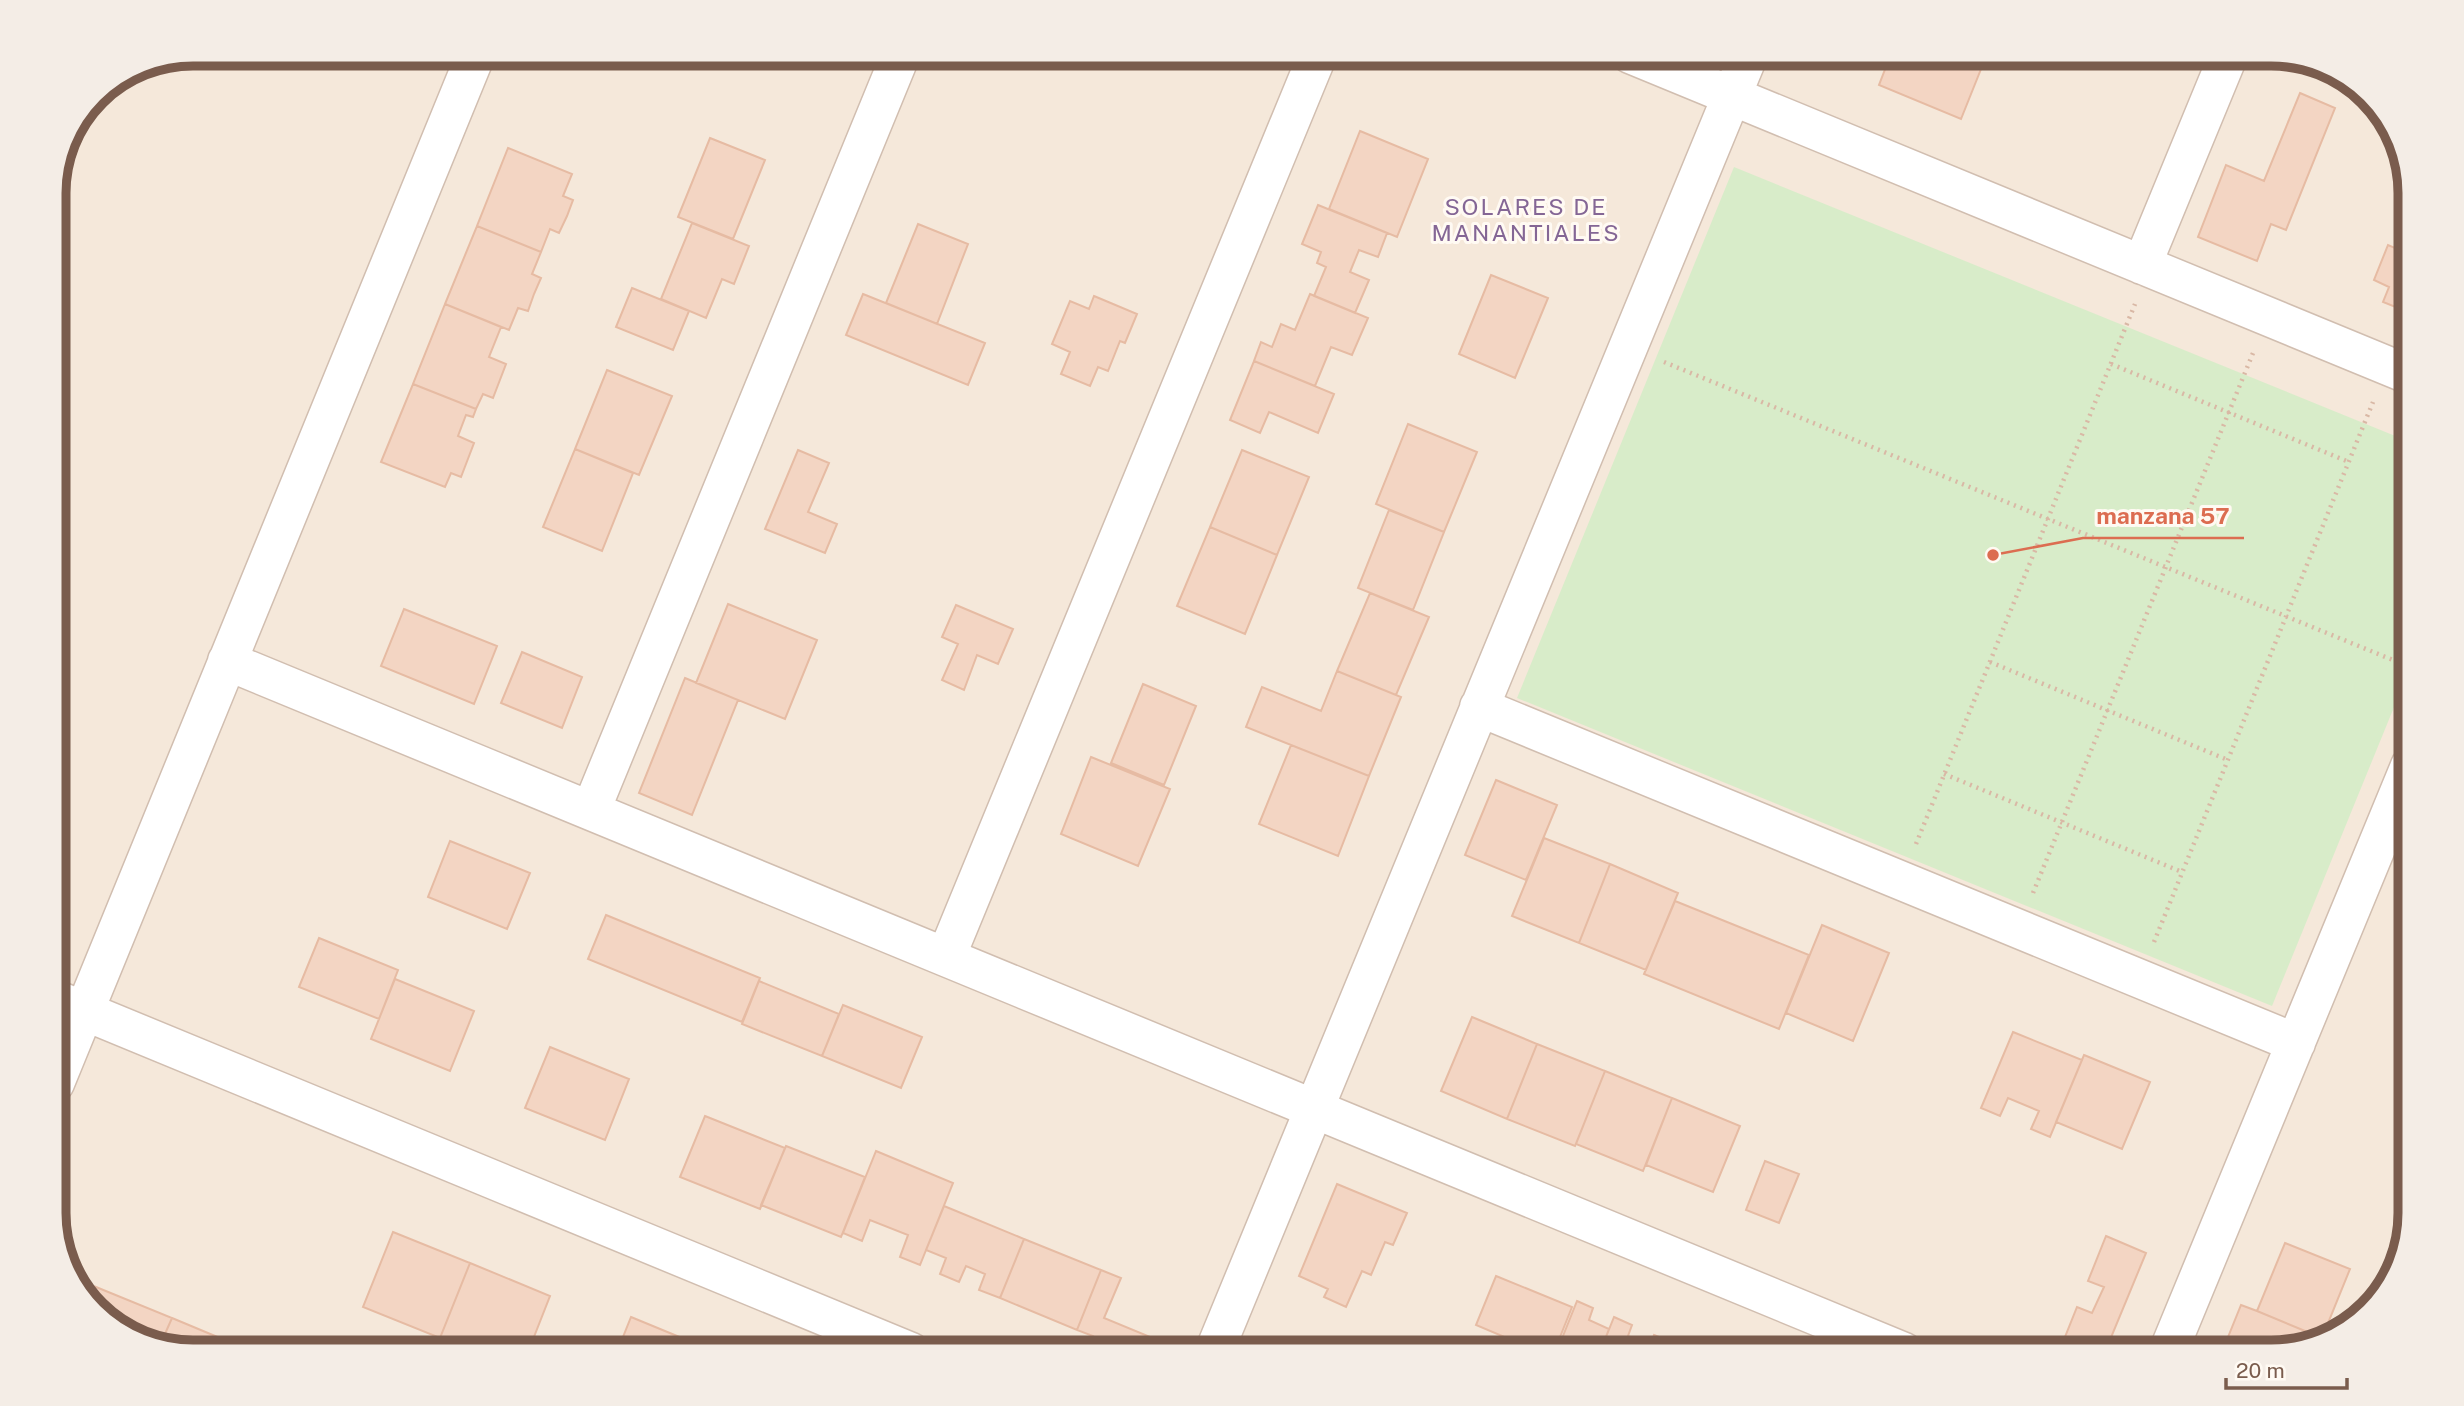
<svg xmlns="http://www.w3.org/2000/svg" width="2464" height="1406" font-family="'Public Sans',sans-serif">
<rect width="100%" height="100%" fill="#fdf6ec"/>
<path fill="#f5e8da" d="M194,54h2076l70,19 46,44 23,68 1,1028 -19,69 -51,51 -69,19h-2077l-70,-19 -51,-51 -18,-61v-1036l10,-45 30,-45 46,-30z"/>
<path fill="#d8ecc9" d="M1734,167l676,275v226l-138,338 -755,-308z"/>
<path fill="#f3d5c3" stroke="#e6bba3" stroke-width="2" d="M1891,54h96l-26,65 -82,-34z
M2300,93l35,15 -49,122 -15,-6 -14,37 -59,-24 28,-72 38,16z
M1360,131l68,28 -31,78 -68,-28z
M710,138l55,22 -32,79 -55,-22z
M508,148l64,26 -9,22 10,4 -6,16 -8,17 -9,-4 -9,23 -64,-26z
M1318,205l69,28 -9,24 -19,-7 -9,22 19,8 -14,33 -41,-17 12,-29 -9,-4 4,-11 -19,-8z
M692,223l57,23 -15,38 -12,-5 -16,39 -45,-19z
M918,224l50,20 -31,80 -51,-21z
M477,226l64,26 -9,22 9,4 -7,16 -6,17 -10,-3 -9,22 -64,-26z
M2409,233l1,75 -2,4 -25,-10 6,-15 -15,-7 14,-35 14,6z
M1491,275l57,23 -33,80 -56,-24z
M632,288l57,23 -16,39 -57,-23z
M863,294l122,49 -17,42 -122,-50z
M1310,294l58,24 -16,37 -21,-8 -16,39 -61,-25 7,-19 11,5 9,-23 14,6z
M1094,296l43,18 -12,29 -5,-2 -12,30 -10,-4 -8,19 -29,-12 9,-22 -18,-8 18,-43 19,8z
M445,304l56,23 -12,30 17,7 -13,34 -10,-4 -7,15 -63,-25z
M1254,361l80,33 -16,39 -49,-21 -9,21 -30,-13z
M607,370l65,26 -33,79 -64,-26z
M413,384l63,25 -3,8 -7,-2 -8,21 16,7 -13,34 -10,-4 -6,14 -64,-25z
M1408,424l69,28 -33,80 -68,-28z
M575,449l58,24 -31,78 -59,-24z
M798,450l31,13 -21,49 29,12 -12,29 -60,-24z
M1242,450l67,27 -32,78 -67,-28z
M1389,510l55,22 -31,78 -55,-22z
M1210,527l67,28 -32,79 -68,-28z
M1370,593l59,24 -33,78 -59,-24z
M728,604l89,36 -32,79 -89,-36z
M956,605l57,24 -15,35 -21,-9 -13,35 -22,-10 16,-36 -16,-7z
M404,609l93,37 -23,58 -93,-38z
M522,652l60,25 -20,51 -61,-25z
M1337,671l64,26 -32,79 -123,-49 16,-40 59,24z
M685,678l53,22 -46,115 -53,-22z
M1143,684l53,22 -32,79 -53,-22z
M1291,745l78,31 -31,80 -79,-32z
M1091,757l79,32 -32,77 -77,-32z
M1496,780l61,25 -31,75 -61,-25z
M1544,838l66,26 -31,79 -67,-27z
M450,841l80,32 -23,56 -79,-32z
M1610,864l68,29 -32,77 -67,-27z
M1675,901l134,54 -30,74 -135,-55z
M606,915l154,63 -18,44 -154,-63z
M1822,925l67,28 -36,88 -67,-28z
M319,938l79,32 -19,49 -80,-32z
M395,979l79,32 -24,60 -79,-32z
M759,981l80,33 -17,42 -80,-32z
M843,1005l79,32 -21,51 -79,-32z
M1472,1017l65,27 -30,75 -66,-28z
M2013,1032l69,28 -32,77 -19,-8 8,-18 -31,-13 -8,18 -19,-8z
M1537,1044l68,27 -30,75 -68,-27z
M550,1047l79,32 -24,61 -80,-32z
M2084,1055l66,27 -28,67 -66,-27z
M1605,1071l67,27 -29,73 -67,-27z
M1672,1098l68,28 -27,66 -67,-27z
M705,1116l80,32 -25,61 -80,-32z
M786,1146l79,31 -24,60 -80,-32z
M876,1151l77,32 -33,82 -20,-8 8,-22 -38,-15 -8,21 -19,-8z
M1765,1161l34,13 -20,49 -33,-13z
M1337,1184l70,29 -14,32 -8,-3 -14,33 -9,-4 -16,36 -22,-10 4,-8 -29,-13z
M944,1206l80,33 -24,59 -21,-8 6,-16 -19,-8 -7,16 -19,-8 6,-16 -20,-8z
M393,1232l77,31 -30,75 -77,-31z
M2106,1236l40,17 -41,99h-32l2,-5 -12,-5 14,-35 15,6 12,-26 -16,-6z
M1024,1239l77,31 -24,60 -77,-32z
M2285,1243l65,26 -28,69 -65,-27z
M470,1263l80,33 -22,56h-55l-33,-14z
M1101,1270l20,8 -17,40 51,21 -6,13h-63l7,-16 -16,-6z
M1496,1276l76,31 -18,45h-14l-64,-27z
M71,1277l25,10 -6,13 -17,-18z
M96,1287l76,31 -11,25 -37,-10 -34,-33z
M1577,1301l16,7 -4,12 20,9 -9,23h-25l2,-4 -16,-7z
M2241,1305l16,6 65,27 -51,14h-49z
M631,1317l80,33v2h-94z
M1614,1317l18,8 -4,11 20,9 -3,7h-45z
M172,1318l79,33v1h-57l-33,-9z
M1654,1335l39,16 2,1h-47z"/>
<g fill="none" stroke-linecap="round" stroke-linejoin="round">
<defs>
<path id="minor" d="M1630,54l780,321
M2142,265l87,-211
M227,661l1677,691
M1479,707l817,336
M591,810l310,-756
M946,957l372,-903
M55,999l856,353
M55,1083l421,-1029
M1214,1352l535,-1298
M2168,1352l242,-586"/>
</defs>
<use href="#minor" stroke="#d1beb0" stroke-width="41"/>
<path stroke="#d9b8a5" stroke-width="4.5" stroke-dasharray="2 5" stroke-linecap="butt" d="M1664,362l746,305
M2111,364l238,98
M1990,662l238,98
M1944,774l238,98
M1916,844l219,-540
M2033,893l220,-540
M2154,942l219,-540"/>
<use href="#minor" stroke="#fff" stroke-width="38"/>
</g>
<g text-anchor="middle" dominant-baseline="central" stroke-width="6" stroke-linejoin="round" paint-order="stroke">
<g font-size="23" letter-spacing="2" fill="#846695" stroke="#fffaf3">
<text x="1526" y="206">SOLARES DE<tspan x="1526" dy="26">MANANTIALES</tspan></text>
</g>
</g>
<path d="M0 0H2464V1406H0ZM193 66H2271A127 127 0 0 1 2398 193V1213A127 127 0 0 1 2271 1340H193A127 127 0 0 1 66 1213V193A127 127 0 0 1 193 66Z" fill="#f4ede6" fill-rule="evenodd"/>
<path fill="none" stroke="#7a5c4d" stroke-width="9" d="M193 66H2271A127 127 0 0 1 2398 193V1213A127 127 0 0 1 2271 1340H193A127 127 0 0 1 66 1213V193A127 127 0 0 1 193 66Z"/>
<path fill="none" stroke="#dc6d51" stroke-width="2.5" d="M1993 555L2083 538H2244"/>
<circle fill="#dc6d51" stroke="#fffaf3" stroke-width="2.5" cx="1993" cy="555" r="7"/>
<g font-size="23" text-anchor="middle" font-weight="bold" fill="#dc6d51" stroke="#fffaf3" stroke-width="6" stroke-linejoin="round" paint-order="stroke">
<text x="2163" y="524">manzana 57</text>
</g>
<path d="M2226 1378v10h121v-10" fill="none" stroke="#7a5c4d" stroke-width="3.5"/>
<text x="2236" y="1378" font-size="21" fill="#7a5c4d" stroke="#fffaf3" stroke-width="5" paint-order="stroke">20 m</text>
</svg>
